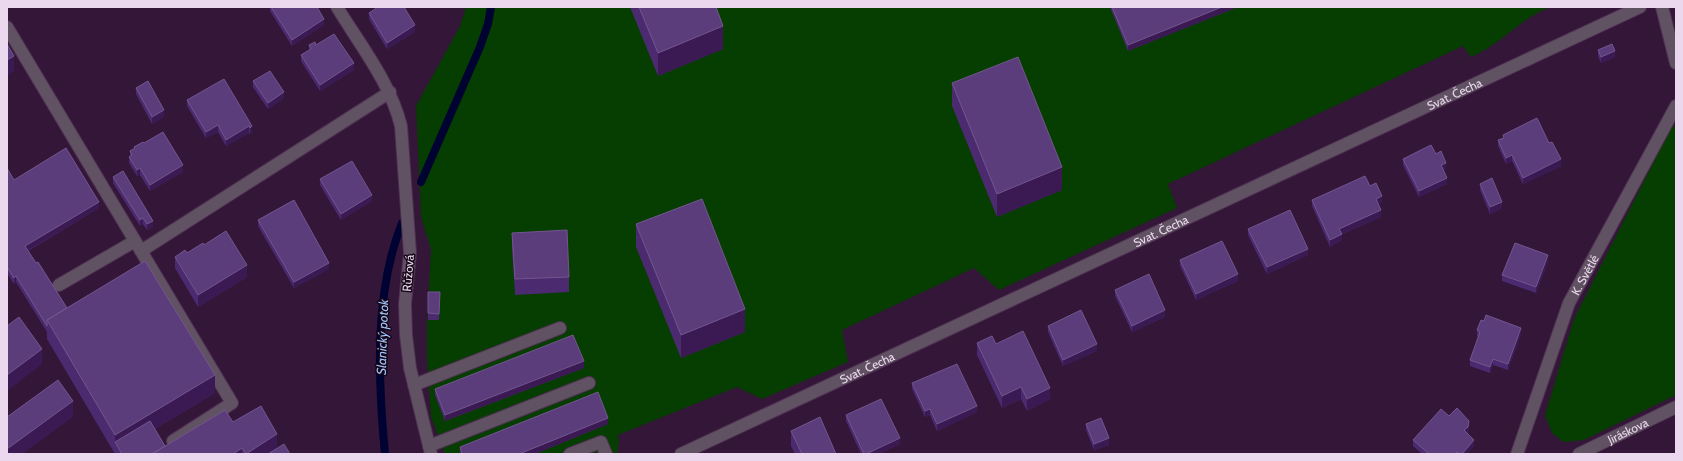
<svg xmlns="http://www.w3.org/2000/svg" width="1683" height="461" font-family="Cabin,sans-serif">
<rect width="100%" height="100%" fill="#341639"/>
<path fill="#063d01" d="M466,7h1084c-29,11 -50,38 -79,50l-8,-11 -295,138 9,24 -178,82 -25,-22 -132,62 6,32 -86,37 -25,-12 -119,48 1,8 -2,11h-172l-14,-37 -4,-59v-35l4,-74 -10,-32 -5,-111 44,-80z
M1676,124v271l-92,45 -21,2 -11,-9 -7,-18 29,-96 97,-191z"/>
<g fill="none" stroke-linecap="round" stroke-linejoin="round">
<path stroke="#000232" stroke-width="8" d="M421,182l59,-135 8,-23 3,-17
M385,454c-7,-73 -11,-162 17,-231"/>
<defs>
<g id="minor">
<path d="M337,7c23,38 53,75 64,119l9,127 -5,51 1,31 4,33 21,86"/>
<path d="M1662,7l14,56"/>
<path d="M7,27l225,376 -59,38"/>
<path d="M141,251l249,-159"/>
<path d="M59,285l76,-44"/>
<path d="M414,385l146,-57"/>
<path d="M429,446l160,-63"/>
<path d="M570,454l31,-12 5,12"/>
<path id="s1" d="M681,454l959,-447"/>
<path id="s2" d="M1517,454l52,-151 107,-197"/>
<path id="s3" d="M1579,454l97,-47"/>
</g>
</defs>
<use href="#minor" stroke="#4e3152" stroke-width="14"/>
<use href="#minor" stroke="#615263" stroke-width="12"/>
</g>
<path fill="#4b2a6f" d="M270,7h47l7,18 -32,21 -22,-35z
M630,7h86l7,42 -65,27z
M1110,7h128l-110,44z
M369,13l46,19 -28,17 -18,-30z
M309,45l45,25 -34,21 -19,-30v-6l8,-5z
M1598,50l17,7 -14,6 -3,-7z
M253,81l31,17 -16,11 -15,-22z
M952,83l110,107 -65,27 -45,-111z
M136,88l28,29 -12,7 -16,-30z
M187,100l65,26v7l-2,1 -1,-1 -23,13 -8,-14 -12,6 -19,-32z
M1503,135l46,8 12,23 -38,18 -11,-23 -6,3 -8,-18v-6l5,-2z
M144,143l39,29 -33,19 -10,-16 -3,1 -8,-13v-6l1,-1v-5l4,-2v-2z
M1436,154l10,15 -3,1 4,14 -28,13 -16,-32v-6z
M7,168l7,12 85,28 -71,43 8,12 31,45 148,85 -60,36 10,17 68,-24 44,26 13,6h-175l-68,-115v-7l-31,-50 -2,2 -7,-11z
M113,177l40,50 -6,3 -4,-6 -3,2 -27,-43z
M320,179l52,22 -31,19 -21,-35z
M1480,184l22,24 -12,6 -10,-24z
M1370,186l12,16 -4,2 3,13 -39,17v6l-12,7 -18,-41v-6z
M258,220l71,49 -35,19 -36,-62z
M636,224l109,108 -64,26 -45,-111z
M1248,229l60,26 -41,19 -19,-39z
M512,233l57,44v15l-54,3 -3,-46z
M204,245l43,32 -49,30 -23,-39v-11l12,-4z
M1180,260l58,21 -42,19 -16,-34z
M1548,262l-12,31 -34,-12v-6z
M1115,290l50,27 -33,15 -17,-36z
M428,292h12l-1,28h-11z
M1048,326l49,25 -34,15 -15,-34z
M1477,330l44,5 -13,35 -15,-5 -3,8 -20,-7v-6l8,-23 -1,-1z
M977,343l19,1 54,55 -23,12 -6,-12 -19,9 -25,-53z
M584,368l-139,53 -10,-26v-6z
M912,383l65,29 -40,19 -7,-16 -5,2 -13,-28z
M846,415l54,29 -21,10h-18l-15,-33z
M1449,416l20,11 -1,6 6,13 -7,8h-45l-9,-8v-6z
M608,424l-73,30h-75v-7z
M1086,424l23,21 -15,5 -8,-20z
M791,431l45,23h-41l-4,-8z"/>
<path fill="#3b1a53" d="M1222,7h16l-110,44v-6z
M324,19v6l-32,21v-6z
M415,25v7l-28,17v-6z
M723,26v23l-65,27v-23z
M1615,51v6l-14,6v-6z
M14,56v15l-7,5v-16z
M354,63v7l-34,21v-6z
M284,92v6l-16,11v-6z
M164,110v7l-12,7v-7z
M218,125v7l-12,6v-6z
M249,126v7l-23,13v-6z
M252,126v7l-2,1v-6z
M1512,155v6l-6,3v-6z
M1561,159v7l-38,18v-6z
M1446,163v6l-5,2v-6z
M183,165v7l-33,19v-6z
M1062,167v23l-65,27v-23z
M140,168v7l-3,1v-6z
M1447,178v6l-28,13v-6z
M372,195v6l-31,19v-6z
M1382,196v6l-6,4v-7z
M99,202v6l-74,44v-6z
M1502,202v6l-12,6v-7z
M1381,210v7l-42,18v-6z
M143,218v6l-3,2v-6z
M153,221v6l-6,3v-6z
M1342,234v6l-12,7v-7z
M1308,249v6l-41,19v-7z
M1548,255v7l-12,31v-6z
M329,263v6l-35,19v-6z
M247,265v12l-49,30v-12z
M1238,274v7l-42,19v-6z
M16,276v6l-2,2v-6z
M745,309v23l-64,26v-23z
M1165,310v7l-33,15v-6z
M1521,328v7l-13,35v-6z
M1097,344v7l-34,15v-6z
M42,349v15l-35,27v-16z
M1493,359v6l-3,8v-6z
M584,361v7l-139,53v-6z
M215,375v18l-95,57 -5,-8v-7z
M1021,387v12l-19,9v-12z
M1050,388v11l-23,12v-12z
M73,401v16l-51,37h-15v-5z
M977,406v6l-40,19v-7z
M930,409v6l-5,2v-6z
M608,418v6l-73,30h-16z
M1469,421v6l-1,6 -4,-3z
M277,434v16l-6,4h-25z
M900,438v6l-21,10h-13z
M1109,438v7l-15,5v-6z
M1474,440v6l-7,8h-5z
M242,448v6h-9z"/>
<path fill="#5c3d7c" stroke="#73558e" d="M271,7h46l7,12 -32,21z
M378,7h26l11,18 -28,18 -18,-30z
M639,7h77l7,19 -65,27z
M1112,7h110l-94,38z
M334,34l20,29 -34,22 -19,-30 10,-6 -2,-4 6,-3 1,3z
M7,44l7,12 -7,4z
M1612,44l3,7 -14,6 -3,-7z
M1018,57l44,110 -65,27 -45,-111z
M270,71l14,21 -16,11 -15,-22z
M224,79l28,47 -2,2 -1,-2 -23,14 -8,-15 -12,7 -19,-32z
M148,81l16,29 -12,7 -16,-29z
M1537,118l12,25 3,-1 9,17 -38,19 -11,-23 -6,3 -8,-18 6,-2 -1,-3z
M163,132l20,33 -33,20 -10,-17 -3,2 -8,-13 3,-2 -2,-4 5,-3 -1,-1 9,-5 1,1z
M1431,145l5,9 5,-3 5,12 -5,2 6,13 -28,13 -16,-32z
M66,148l33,54 -74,44 11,17 2,-1 29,46 -20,12v6l-31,-50 -2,2 -7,-11v-99l7,12z
M352,161l20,34 -31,19 -21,-35z
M123,171l30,50 -6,3 -4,-6 -3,2 -27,-43z
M1365,176l5,10 6,-3 6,13 -6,3 5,11 -42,19 3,5 -12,6 -18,-40z
M1492,178l10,24 -12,5 -10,-23z
M702,199l43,110 -64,26 -45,-111z
M294,200l35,63 -35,19 -36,-62z
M1290,210l18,39 -41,18 -19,-38z
M567,230l2,47 -54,2 -3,-46z
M226,231l21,34 -49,30 -23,-38 10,-7 2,3 16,-10 1,2z
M1222,241l16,33 -42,20 -16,-34z
M1515,243l33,12 -12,32 -34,-12z
M145,261l70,114 -100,60 -68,-115z
M1149,274l16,36 -33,16 -17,-36z
M428,292h12l-1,22 -11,-1z
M1081,310l16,34 -34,16 -15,-34z
M1486,315l35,13 -13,36 -15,-5 -3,8 -20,-7 10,-28 -3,-2 4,-10 3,1z
M19,317l23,32 -35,26v-49z
M1023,331l27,57 -23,11 -6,-12 -19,9 -25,-53 15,-7 4,8z
M573,335l11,26 -139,54 -10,-26z
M957,364l20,42 -40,18 -7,-15 -5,2 -13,-28z
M58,380l15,21 -66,48v-32z
M598,392l10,26 -89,36h-57l-2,-7z
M881,399l19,39 -34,16h-2l-18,-39z
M261,406l16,28 -31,20 -4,-6 -9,6h-81l73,-44 8,12z
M1457,408l12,13 -1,6 -4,3 10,10 -12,14h-2l-3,-2 -2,2h-26l-16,-14 28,-31 8,7z
M820,417l16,37h-34l-11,-23z
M1101,418l8,20 -15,6 -8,-20z
M150,421l15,25 -13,8h-30l-7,-12z
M284,444l6,10h-22z"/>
<g text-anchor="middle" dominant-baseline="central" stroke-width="3" stroke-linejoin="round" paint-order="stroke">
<g font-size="12" fill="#ebd7ee" stroke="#150817">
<text stroke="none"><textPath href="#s1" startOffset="853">Svat. Čecha</textPath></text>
<text stroke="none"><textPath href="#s1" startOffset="529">Svat. Čecha</textPath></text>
<text transform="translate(408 273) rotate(-85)">Růžová</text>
<text stroke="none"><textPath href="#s2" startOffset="192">K. Světlé</textPath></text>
<text stroke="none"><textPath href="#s1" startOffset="205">Svat. Čecha</textPath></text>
<text stroke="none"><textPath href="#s3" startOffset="54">Jiráskova</textPath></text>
</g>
<g font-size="13" font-style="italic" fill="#a4c5ff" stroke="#150817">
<text transform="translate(382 337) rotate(-88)">Slanický potok</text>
</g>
</g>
<rect width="1683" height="461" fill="none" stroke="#ebd7ee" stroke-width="16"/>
</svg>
